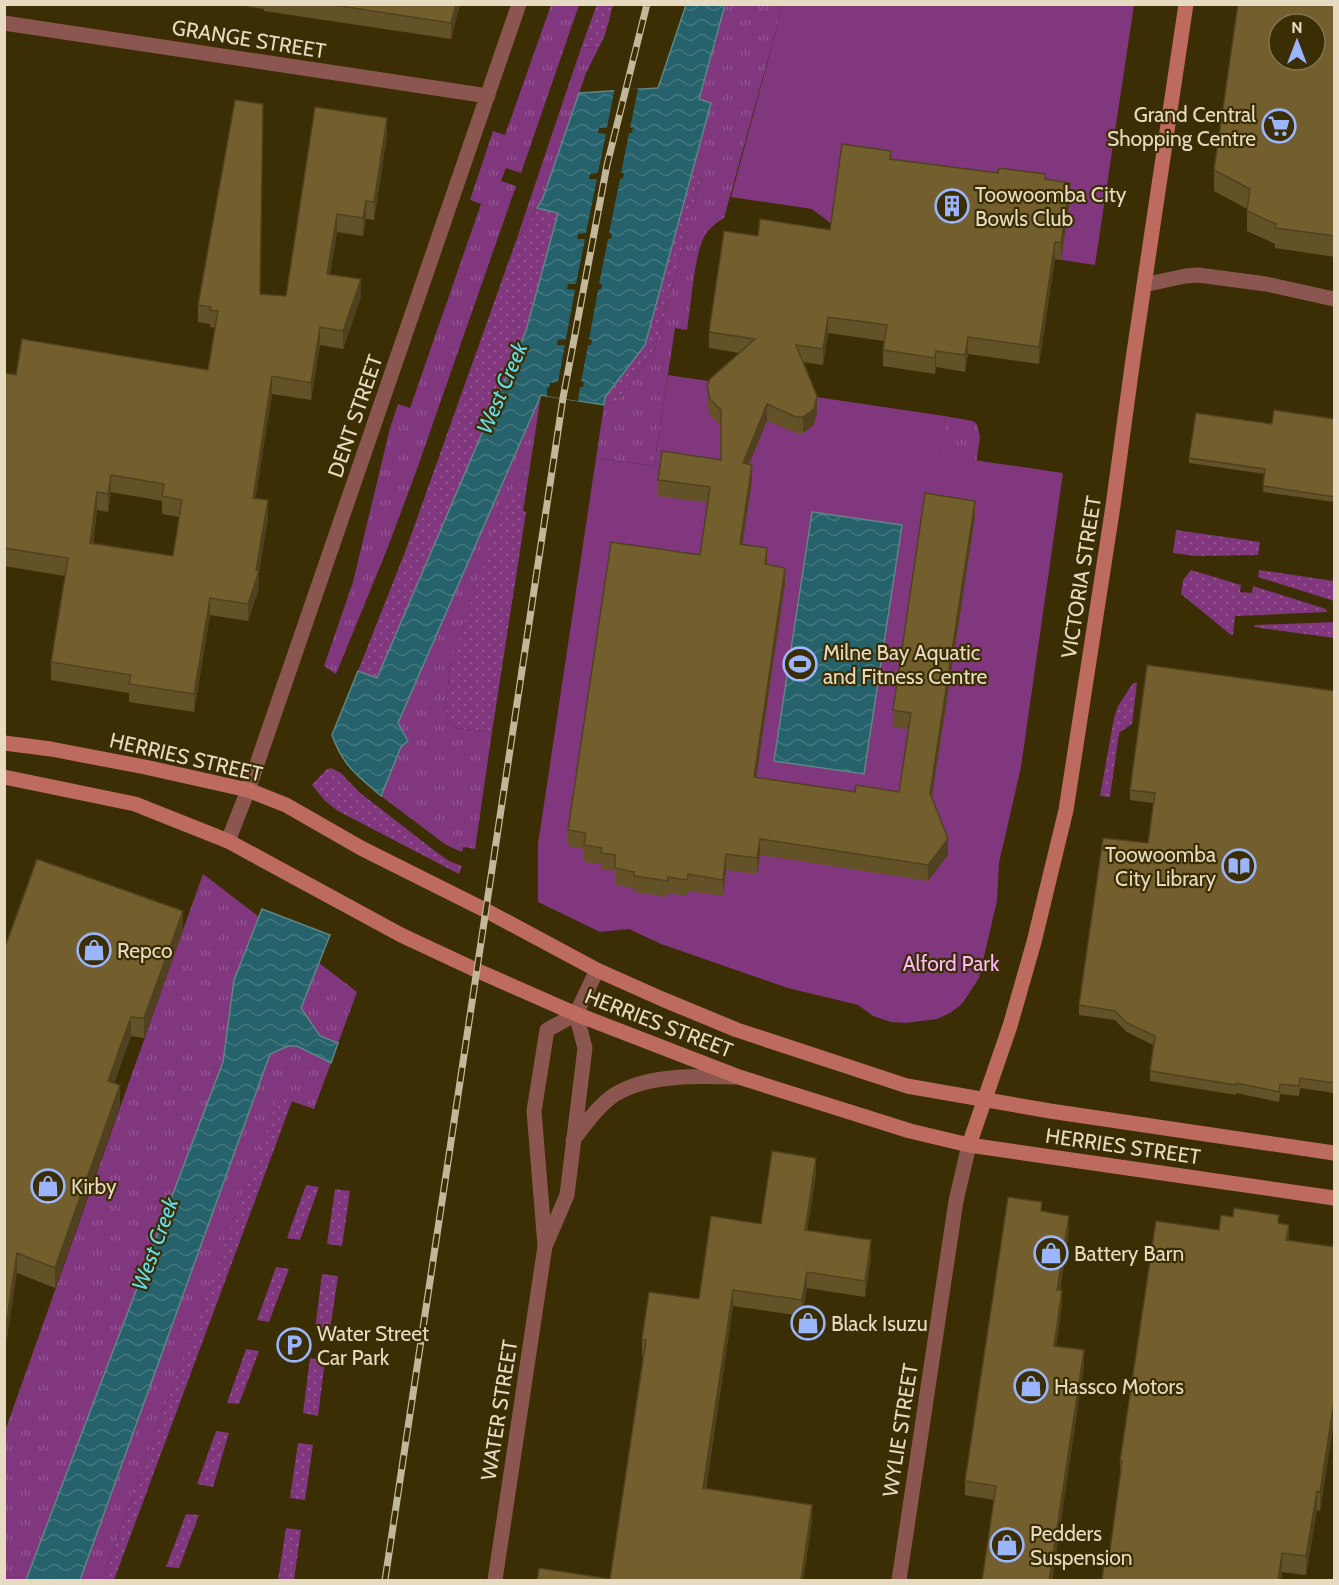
<svg xmlns="http://www.w3.org/2000/svg" width="1339" height="1585" font-family="Cabin,sans-serif">
<defs>
<pattern id="grass-tufts" width="24" height="20" patternUnits="userSpaceOnUse" patternTransform="scale(1.5)"><rect width="24" height="20" fill="#80377e"/><path d="M3 7l-1-3M5 7V3M7 7l1-3M15 17l-1-3M17 17v-4M19 17l1-3" fill="none" stroke="#92538e"/></pattern>
<pattern id="garden-dots" width="8" height="8" patternUnits="userSpaceOnUse" patternTransform="scale(1.5)"><rect width="8" height="8" fill="#80377e"/><path d="M2 2h.1M6 6h.1" fill="none" stroke="#92538e" stroke-width="1.8" stroke-linecap="round"/></pattern>
<pattern id="water-waves" width="16" height="10" patternUnits="userSpaceOnUse" patternTransform="scale(1.5)"><rect width="16" height="10" fill="#25626b"/><path d="M0 5q4-4 8 0t8 0" fill="none" stroke="#45787e"/></pattern>
</defs>
<rect width="100%" height="100%" fill="#3b2d04"/>
<path fill="url(#grass-tufts)" d="M551,5h28l-58,168 -15,-5 -5,13 15,5 -99,283 -29,78 -52,127 -12,-8 29,-84 37,-154 8,-24 12,4 71,-204 -11,-4 23,-69 12,4z
M725,5h58l-59,213c-8,5 -16,11 -20,19 -10,19 -13,70 -17,93l-12,-2 -21,138 -58,-8 8,-53 12,-3 39,-52 46,-171 -9,-10 19,-65 -13,-5z
M599,47l-13,26 -43,125 -27,43 65,-193z
M541,395l-13,84 -5,-1 -16,20 -57,169 -4,38 2,15 9,8 35,4 -17,117 -12,-2 -1,5 -16,-7 -65,-49 20,-49 7,-6 -11,-18z
M945,416l28,5 4,3 3,13 -7,48 -37,-5z
M203,874l154,118 -43,117 -35,-12 -177,483h-97v-149z"/>
<path fill="url(#garden-dots)" d="M597,4l16,1 -8,30 -6,12 -18,1z
M692,169l9,10 -46,171 -39,52 -12,3 1,-8 40,-52z
M537,208l21,5 -32,118 -149,347 -19,-7 47,-119 111,-311z
M523,478l5,1 -5,32 3,1 -34,220 -35,-4 -9,-8 -2,-15 4,-38 47,-145 10,-24z
M1176,530l84,12 -2,13 -62,1 -23,-3z
M1191,570l50,15 -1,7 12,1 1,-7 73,23 1,3 -92,4 -2,19h-2l-50,-41 2,-14z
M1259,570l75,11v20l-76,-24z
M1334,622v16l-80,-11 1,-2z
M1133,683h4l-5,41 -13,9 -9,64 -10,-1 14,-78 4,-12z
M331,768l10,5 18,19 76,59 14,10 13,5 -3,8 -121,-63 -13,-10 -13,-16 14,-15z
M279,1096l13,5 -178,479h-12z
M306,1185l13,2 -19,53 -13,-2z
M335,1189l15,2 -8,55 -15,-2z
M276,1267l13,2 -20,53 -12,-2z
M322,1274l16,2 -8,54 -15,-1z
M246,1349l13,2 -20,53 -12,-1z
M310,1358l15,3 -7,55 -15,-3z
M216,1431l13,2 -16,54 -16,-3z
M298,1443l15,2 -8,55 -15,-2z
M186,1514l13,1 -20,53 -13,-1z
M286,1528l15,2 -7,50h-16z"/>
<path fill="#80377e" d="M783,5h351l-39,260 -262,-40 -21,-16 -81,-12z
M668,375l277,41 -5,39 123,18 -42,294 -22,96 -2,38 -18,77 -17,26 -12,9 -13,6 -31,4 -15,-1 -18,-6 -15,-11 -70,-17 -127,-44 -32,-15 -29,3 -62,-30v-58l58,-386 58,8z"/>
<path fill="url(#water-waves)" stroke="#5f8685" stroke-width="1.5" d="M686,5h39l-26,94 12,4 -66,242 -40,52 -1,8 -63,-10 -143,328 10,18 -7,6 -20,49c-24,-21 -38,-30 -49,-61l26,-64 19,7 149,-347 32,-118 -21,-5 6,-10 36,-105 79,-5z
M812,512l90,13 -38,249 -90,-13z
M262,909l68,26 -29,73 19,28 18,7 -7,20 -34,-17h-9l-18,8 -190,526h-54l197,-518 11,-82z"/>
<path fill="#3b2d04" d="M615,87l23,2 -8,39h3l-1,5h-3l-8,40h3l-1,5 -3,1 -11,54 3,1 -1,5h-3l-9,45h3l-1,5 -3,1 -4,22 -5,27 3,1 -1,5h-3l-7,37h3l-1,5h-3l-2,14 -31,-5v-8h2l1,-5 8,-1 7,-37h-8l1,-5 8,-1 9,-49 -8,-1 1,-5h8l9,-45h-8l1,-5 8,-1 11,-54h-8l1,-5 8,-1 8,-39 -8,-1 1,-5h8z"/>
<g fill="none" stroke-linecap="round" stroke-linejoin="round">
<path stroke="#8a564f" stroke-width="15" d="M4,23l484,73
M1144,285l41,-9 13,-1 68,9 68,15
M228,841l20,-51 271,-786
M573,1140c12,-15 25,-34 41,-45 33,-21 84,-19 122,-18
M546,1244l21,-49 18,-147 -9,-34
M495,1580l50,-334 -11,-135 13,-81 29,-16 21,-44
M899,1580l57,-379 13,-56"/>
<path stroke="#bd6a5f" stroke-width="15" d="M4,743l47,6 94,18 103,23 38,15 75,43 124,62 112,60 65,29 75,31 170,56 143,25 284,42
M4,777l131,27 93,37 173,94 75,35 100,44 163,63 171,54 59,14 365,53
M969,1145l41,-119 24,-84 32,-132 47,-304 20,-147 53,-355"/>
<defs>
<path id="rail" d="M385,1580l178,-1182 44,-233 40,-161"/>
</defs>
<use href="#rail" stroke="#c3b79a" stroke-width="7"/>
<use href="#rail" stroke="#3b2d04" stroke-width="4.5" stroke-dasharray="14" stroke-linecap="butt"/>
</g>
<path fill="#635227" fill-rule="evenodd" d="M233,4h227l-9,35 -187,-28v-2z
M1335,4v253l-60,-9v-4l-28,-13v-22l-33,-18v-21z
M387,135l-13,85 -8,-1 -3,17 -26,-4 -7,42 31,23 -18,52 -23,-4 -9,55 -39,-6 -17,104 13,20 -9,53v17l-11,33 -38,-6 -16,97 -65,-10v-9l-78,-13v-18l14,-86 -61,-10v-193l12,2 192,-5 7,-42 -5,-1v-3l-12,-2v-17l62,-11 26,2zM111,492l51,9v13l17,3 -6,39 -80,-12 4,-34 11,2z
M891,159l154,21 25,20 -9,60 -6,-1 -16,105 -71,-10 -3,18 -29,-5 -1,7 -52,-8v-16l1,-9 -56,-8 -5,32 -20,-3 14,50 -3,13 -11,8h-7l-29,-12 -18,43 3,17 -10,63 25,20 18,20 -29,193 99,15h44l9,-63 -15,-2v-17l82,-193 -43,280 16,58 -20,26 -168,-26 -3,19 -31,-4 -3,26 -35,-5 -1,5 -19,-3v4l-34,-5v-4l-19,-3v-14l-14,-2v-5l-17,-2v-13l-16,-3v-16l132,-275 8,-52 -50,-7v-16l63,-20v-34l-11,-11 -3,-13v-16l32,-33 -30,-5v-16l49,-96 72,-6z
M1335,419v83l-72,-10 2,-18 -76,-11v-5l83,-34z
M1335,691l-1,402 -34,-5 -1,8 -19,-2 -1,8 -43,-9v2l-86,-14v-10l3,-26 -26,-13 -12,-12 -36,-5v-10l69,-162 5,-40 -23,-3v-10z
M183,930l-39,108 -13,-2 -17,47 6,22 -65,183 -38,-15 -13,-323z
M816,1174l-9,57 64,25 -6,41 -58,-9 -5,28 -69,-10 -27,183 106,32 -9,60h-266l73,-2 33,-223h-1v-17l57,-40 62,-75z
M1042,1211l27,19 -9,60 2,15 -6,41 28,19 -32,216h-70l12,-81 -29,-5v-14z
M1279,1224l10,16 46,7v167l-15,97 -3,-1 -11,65 -24,-3 -1,9h-179l6,-17 12,-84v-19l99,-231z"/>
<path fill="#504220" d="M456,4h4l-9,35v-16z
M387,118v17l-13,85v-18z
M1070,183v17l-9,60v-17z
M366,201v18l-3,17v-18z
M337,214v18l-10,59v-17z
M1055,242v17l-16,105v-17z
M361,279v18l-18,52v-18z
M828,317v16l-5,32v-16z
M320,327v18l-9,55v-17z
M968,337v17l-3,18v-17z
M936,351v16l-1,7v-16z
M272,376v18l-19,121v-17z
M817,396v16l-3,13 -11,8v-16z
M767,404v17l-24,58v-16z
M752,465v16l-12,79v-16z
M111,475v17l-3,20v-18z
M97,492v18l-7,51v-18z
M268,500v18l-9,53v17l-11,33v-17l8,-34z
M975,501v16l-45,292v-16z
M767,548v16h-2z
M785,568v16l-31,209v-16z
M210,598v17l-16,97v-18z
M760,839v16l-3,19v-16z
M948,839v16l-20,26v-16z
M726,854v16l-3,26v-16z
M183,911v19l-39,108v-20z
M131,1017v19l-23,65v-20z
M120,1085v20l-65,183v-20z
M816,1158v16l-11,72v-16z
M1069,1216v14l-12,74v-14z
M1289,1225v19l-3,-4z
M871,1240v16l-6,41v-16z
M17,1253v20l-13,85v-20z
M807,1272v16l-5,28v-16z
M733,1290v16l-30,199v-17z
M1062,1290v15l-8,55v-14z
M1084,1350v15l-32,216h-3z
M1335,1395v19l-15,97v-19z
M1317,1491v19l-11,65v-19z
M812,1505v16l-9,60h-2z
M1282,1553v19l-1,9h-3z"/>
<path fill="#735f2d" stroke="#504220" stroke-width="1.5" fill-rule="evenodd" d="M327,4h129l-5,19z
M1238,4h97v232l-60,-8 1,-4 -29,-13 3,-22 -36,-19zM1279,24h36v36h-36z
M235,100l28,4 -3,190 26,2 29,-189 72,11 -13,84 -8,-1 -3,17 -26,-4 -10,60 34,5 -18,52 -23,-4 -9,56 -39,-7 -19,122 15,2 -12,70 3,1 -11,33 -38,-6 -16,96 -65,-10 2,-9 -80,-13 17,-104 -64,-10v-175l12,2 6,-36 186,31 10,-59 -8,-1 1,-3 -13,-2zM111,475l53,9 -2,12 20,4 -9,56 -83,-13 7,-51 11,2z
M842,144l49,7 -1,8 108,14 1,-5 46,6v5l25,4 -9,60 -6,-1 -16,105 -71,-10 -3,18 -29,-4 -1,7 -52,-8 4,-25 -59,-8 -5,32 -27,-4 21,51 -3,13 -11,8h-7l-29,-13 -24,59 9,2 -12,79 27,4 -2,16 20,4 -31,209 101,15 1,-7 43,7 12,-79 -18,-3 32,-217 50,8 -45,292 18,46 -20,26 -168,-26 -3,19 -31,-4 -3,26 -35,-6 -1,6 -19,-3v4l-34,-5v-4l-19,-4v-13l-14,-2 1,-5 -18,-3 2,-12 -18,-3 43,-288 89,13 10,-68 -52,-7 4,-29 59,9v-50l-11,-11 -3,-13 3,-7 45,-40 -46,-7 15,-101 34,5 2,-17 70,11z
M1274,410l61,9v78l-72,-11 2,-17 -76,-11 7,-45 76,11z
M1147,665l188,26 -1,392 -34,-5 -1,8 -19,-2 -1,8 -43,-9v2l-86,-14 5,-35 -28,-13 -12,-12 -36,-6 24,-167 45,5 7,-50 -25,-3z
M37,859l146,52 -39,107 -13,-1 -23,64 12,4 -65,183 -38,-15 -13,85v-388z
M772,1151l44,7 -11,72 66,10 -6,41 -58,-9 -5,28 -69,-10 -30,198 109,17 -11,76h-264l2,-13 71,11 36,-239 -4,-1 7,-47 50,7 12,-83 50,8z
M1008,1197l34,5 -1,9 28,5 -12,74h5l-8,56 30,4 -35,231h-67l14,-95 -31,-5z
M1234,1208l45,7 -1,8 11,2 -3,15 49,7v148l-15,97 -3,-1 -11,65 -24,-3 -4,28h-176l2,-18 4,1 14,-102 -2,-1 36,-240 63,9 2,-15 12,2z"/>
<defs>
<symbol id="supermarket-ring" viewBox="-11 -11 22 22"><circle r="9.5" fill="#3b2d04" stroke="#9bb5fd" stroke-width="1.5"/><path d="M-6-5.5h2.5l.6 2H6L4.5 2H-2.5L-4.4-4H-6ZM-1.5 3.2a1.3 1.3 0 1 0 .1 0ZM3 3.2a1.3 1.3 0 1 0 .1 0Z" fill="#9bb5fd"/></symbol>
<symbol id="building-ring" viewBox="-11 -11 22 22"><circle r="9.5" fill="#3b2d04" stroke="#9bb5fd" stroke-width="1.5"/><path d="M-4-6H4V6H1V3H-1V6H-4ZM-2.5-4.3h1.7v1.8h-1.7ZM.8-4.3h1.7v1.8H.8ZM-2.5-1h1.7V.8h-1.7ZM.8-1h1.7V.8H.8Z" fill="#9bb5fd"/></symbol>
<symbol id="stadium-ring" viewBox="-11 -11 22 22"><circle r="9.5" fill="#3b2d04" stroke="#9bb5fd" stroke-width="1.5"/><path d="M0-5a6.5 5 0 1 0 0 10a6.5 5 0 1 0 0-10ZM-3.5-1.8h7v3.6h-7Z" fill="#9bb5fd"/></symbol>
<symbol id="library-ring" viewBox="-11 -11 22 22"><circle r="9.5" fill="#3b2d04" stroke="#9bb5fd" stroke-width="1.5"/><path d="M-6-4Q-3-5.5-.7-3.5V5Q-3 3-6 4ZM6-4Q3-5.5 .7-3.5V5Q3 3 6 4Z" fill="#9bb5fd"/></symbol>
<symbol id="shop-ring" viewBox="-11 -11 22 22"><circle r="9.5" fill="#3b2d04" stroke="#9bb5fd" stroke-width="1.5"/><path d="M-5-2.5h2.3a2.7 3.5 0 0 1 5.4 0H5L5.5 6h-11ZM-1.5-2.5h3a1.5 2.3 0 0 0-3 0Z" fill="#9bb5fd"/></symbol>
<symbol id="parking-ring" viewBox="-11 -11 22 22"><circle r="9.5" fill="#3b2d04" stroke="#9bb5fd" stroke-width="1.5"/><path d="M-3.5-5.5H1a3.5 3.5 0 0 1 0 7H-1V5.5H-3.5ZM-1-3.4V-.6H.8a1.4 1.4 0 0 0 0-2.8Z" fill="#9bb5fd"/></symbol>
</defs>
<g fill-rule="evenodd">
<use href="#supermarket-ring" x="1260" y="107" width="38" height="38"/>
<use href="#building-ring" x="933" y="187" width="38" height="38"/>
<use href="#stadium-ring" x="781" y="645" width="38" height="38"/>
<use href="#library-ring" x="1220" y="847" width="38" height="38"/>
<use href="#shop-ring" x="75" y="931" width="38" height="38"/>
<use href="#shop-ring" x="29" y="1167" width="38" height="38"/>
<use href="#shop-ring" x="1032" y="1234" width="38" height="38"/>
<use href="#shop-ring" x="789" y="1304" width="38" height="38"/>
<use href="#parking-ring" x="275" y="1326" width="38" height="38"/>
<use href="#shop-ring" x="1012" y="1367" width="38" height="38"/>
<use href="#shop-ring" x="988" y="1526" width="38" height="38"/>
</g>
<g text-anchor="middle" dominant-baseline="central" stroke-width="4.5" stroke-linejoin="round" paint-order="stroke">
<g font-size="21" fill="#e6dbc1" stroke="#3b2d04">
<text transform="translate(249 39) rotate(9)">GRANGE STREET</text>
<text transform="translate(355 416) rotate(-71)">DENT STREET</text>
<text transform="translate(1081 577) rotate(-81)">VICTORIA STREET</text>
<text transform="translate(186 757) rotate(13)">HERRIES STREET</text>
<text transform="translate(659 1023) rotate(21)">HERRIES STREET</text>
<text transform="translate(1123 1146) rotate(8)">HERRIES STREET</text>
<text transform="translate(499 1410) rotate(-81)">WATER STREET</text>
<text transform="translate(900 1430) rotate(-81)">WYLIE STREET</text>
</g>
<g font-size="21" fill="#e6dbc1" stroke="#3b2d04" text-anchor="start">
<text x="1256" y="114" text-anchor="end">Grand Central<tspan x="1256" dy="24">Shopping Centre</tspan></text>
<text x="975" y="194">Toowoomba City<tspan x="975" dy="24">Bowls Club</tspan></text>
<text x="823" y="652">Milne Bay Aquatic<tspan x="823" dy="24">and Fitness Centre</tspan></text>
<text x="1216" y="854" text-anchor="end">Toowoomba<tspan x="1216" dy="24">City Library</tspan></text>
<text x="117" y="950">Repco</text>
<text x="71" y="1186">Kirby</text>
<text x="1074" y="1253">Battery Barn</text>
<text x="831" y="1323">Black Isuzu</text>
<text x="317" y="1333">Water Street<tspan x="317" dy="24">Car Park</tspan></text>
<text x="1054" y="1386">Hassco Motors</text>
<text x="1030" y="1533">Pedders<tspan x="1030" dy="24">Suspension</tspan></text>
</g>
<g font-size="21" fill="#fdb9f8" stroke="#3b2d04">
<text x="951" y="963">Alford Park</text>
</g>
<g font-size="22" font-style="italic" fill="#61ddef" stroke="#3b2d04">
<text transform="translate(502 388) rotate(-67)">West Creek</text>
<text transform="translate(155 1244) rotate(-70)">West Creek</text>
</g>
</g>
<rect width="1339" height="1585" fill="none" stroke="#e6dbc1" stroke-width="12"/>
<g transform="translate(1297 42)"><circle r="28" fill="#3b2d04" stroke="#7f7350" stroke-width="1.5"/>
<path d="M0-4.5L10 22L0 15L-10 22Z" fill="#9bb5fd"/>
<text y="-9" font-size="16" font-weight="bold" text-anchor="middle" fill="#e6dbc1">N</text>
</g>
</svg>
